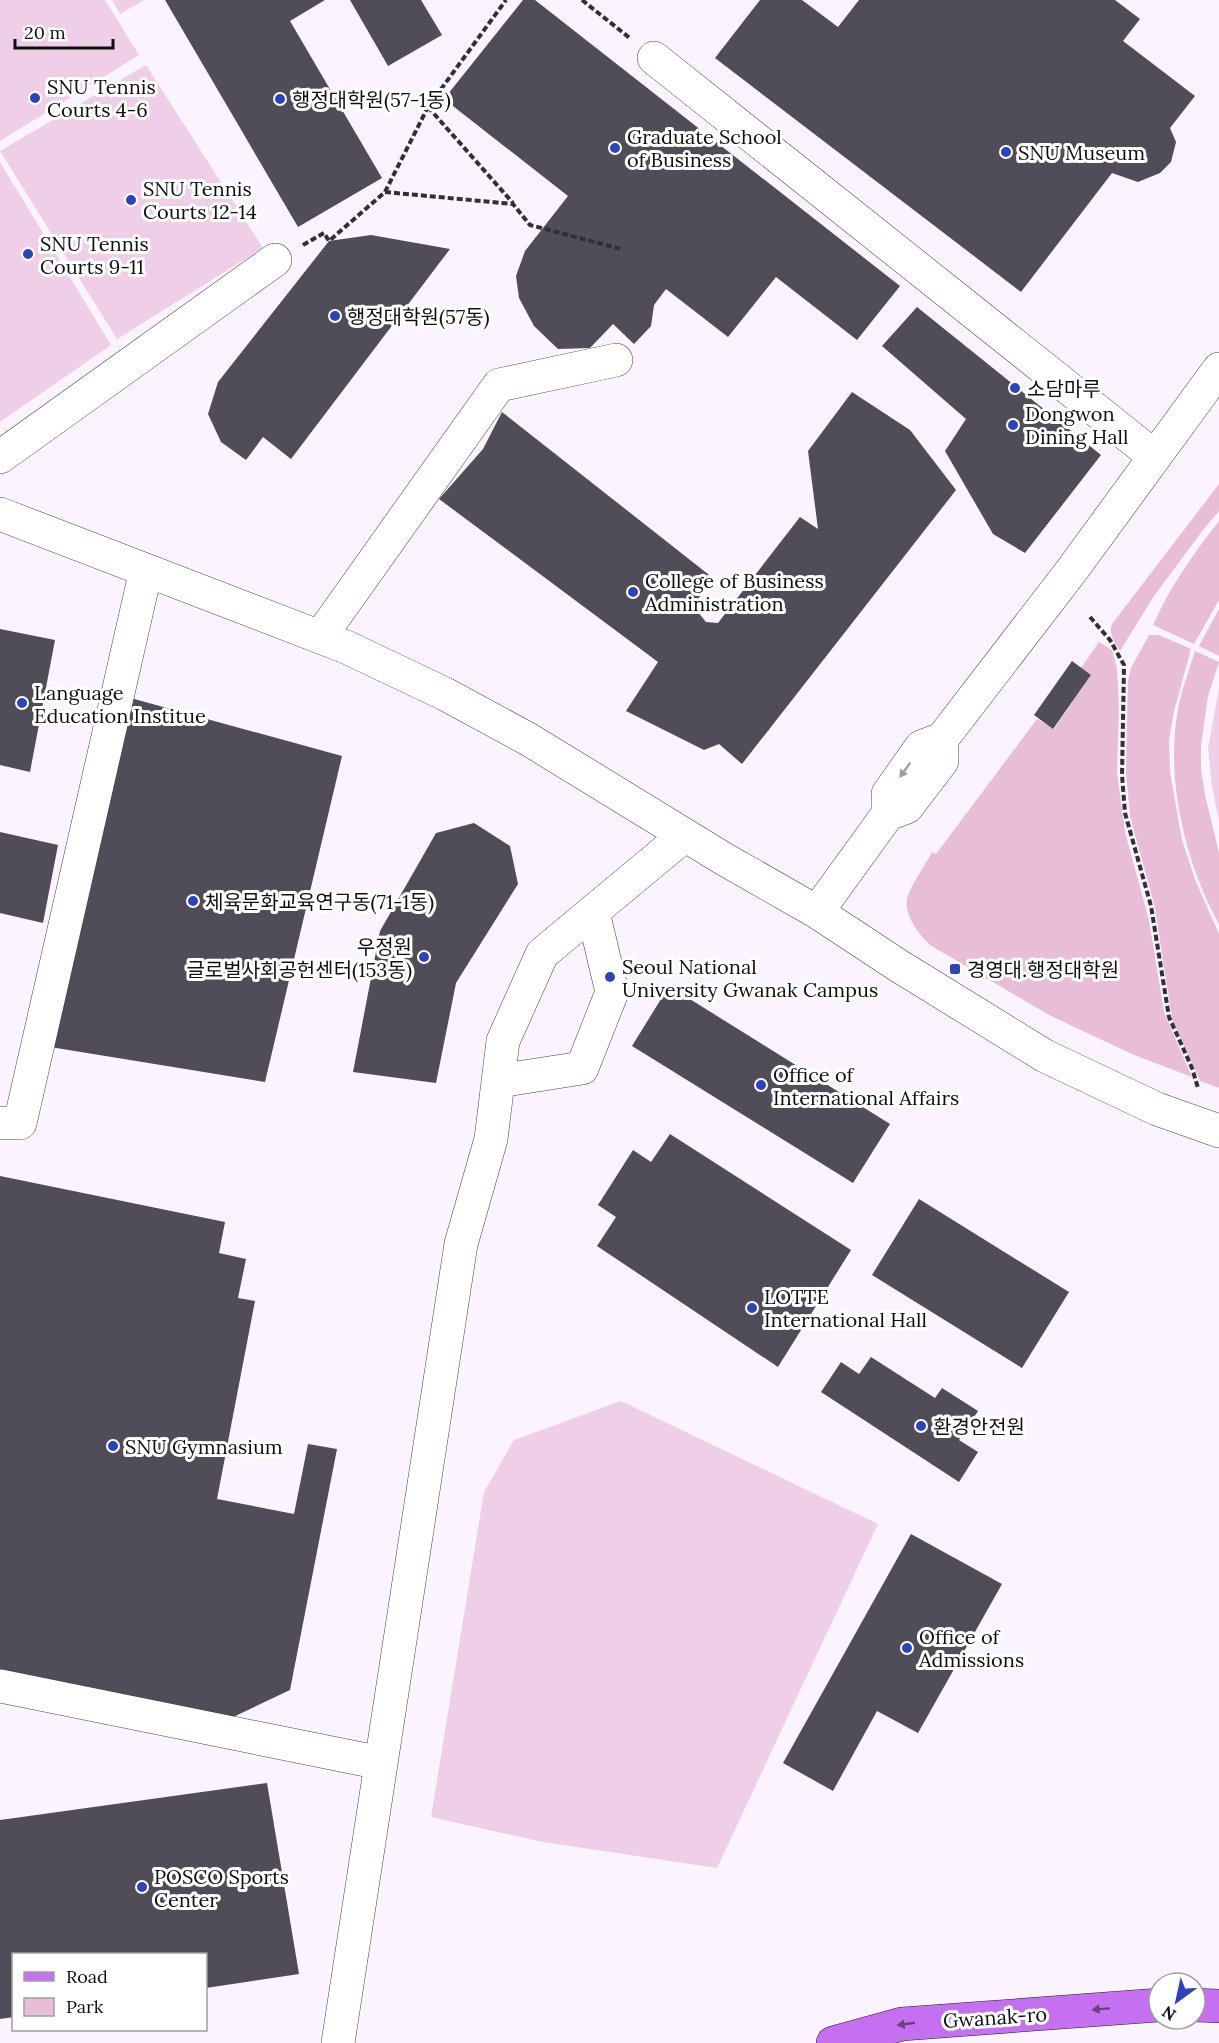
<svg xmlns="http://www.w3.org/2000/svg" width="1219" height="2043" font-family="Lora,'Noto Sans KR',serif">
<rect width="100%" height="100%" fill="#fbf3fe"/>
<path fill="#e8bdd7" d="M1219,484v27l-16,19 -49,66 -34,55c-5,-8 -12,-17 -8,-27z
M1219,521v79l-25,44 -41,-19c17,-38 40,-71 66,-104z
M1219,609v47l-20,-10z
M1149,635h10l32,14 -17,62 -5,28 1,33 12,68 14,42 23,52v154l-19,-7 -28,-62 -17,-111 -25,-92 -4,-43 2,-93 3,-12z
M1099,642l13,8 5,19 2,37 -2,66 8,60 24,88 15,92 28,65 -58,-22 -83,-39 -121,-71c-11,-10 -26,-30 -23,-46 2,-11 19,-35 25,-47l4,2 101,-135 17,10 37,-54 -10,-7z
M1195,651l24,11 -11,34 -7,49v24l4,26 14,58v71c-34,-62 -54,-145 -41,-215 4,-20 11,-39 17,-58z"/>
<path fill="#efcee7" d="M0,0h105l34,55 -139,86z
M112,0h32l-24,14z
M146,65l117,183 -146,91 -117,-188z
M0,162l111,183 -111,77z
M1219,688v134l-7,-36 -4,-37z
M621,1401l257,123 -161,344 -174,-26 -112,-25 53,-325 30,-52z"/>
<path fill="#504c58" d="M165,0h160l-35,21 92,157 -84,49z
M350,0h71l21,35 -54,31z
M523,0h12l365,286 -43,54 -81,-63 -48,60 -62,-48 -12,16 -3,21 -17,18 -21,-20 -23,24 -32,1 -24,-23 -15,-28 -3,-22 9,-25 43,-55 -124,-97z
M760,0h42l36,27 21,-27h256l25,19 -17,22 72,55 -25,32 6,14 -5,20 -11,11 -22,9 -26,-9 -91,119 -306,-234z
M371,235l79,14 -159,210 -28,-22 -17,23 -25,-18 -13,-28 10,-32 111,-141z
M917,307l184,148 -76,98 -32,-19 -48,-83 21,-32 -84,-73z
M852,392l58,38 46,60 -214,274 -23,-20 -15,6 -78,-39 32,-49 -219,-163 44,-50 19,-37 211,166 -20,28 13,16 12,1 82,-106 18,12 -10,-78z
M0,629l55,11 -25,132 -30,-7z
M1072,661l19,14 -38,54 -19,-14z
M127,697l215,59 -77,326 -221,-36z
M474,823l36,23 8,38 -62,99 -20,100 -83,-11 27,-141 56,-98z
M0,832l58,13 -15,78 -43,-10z
M669,986l221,138 -37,59 -221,-137z
M670,1134l181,116 -73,117 -181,-121 19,-29 -18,-12 35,-55 18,12z
M0,1176l225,46 -6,31 27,6 -8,39 17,3 -38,198 77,15 14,-70 29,5 -47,241 -59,28 -231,-47z
M919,1199l150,93 -47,76 -150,-93z
M871,1357l64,41 7,-10 36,23 -19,29 19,12 -19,30 -138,-90 20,-30 18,12z
M911,1534l91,50 -84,149 -41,-22 -44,80 -50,-28z
M267,1783l32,191 -93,14v-34h-192v63l-14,2v-199z"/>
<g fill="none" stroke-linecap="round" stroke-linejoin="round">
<defs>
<path id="minor" d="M654,58l500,398
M0,457l275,-197
M0,514l346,133 99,47 83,45 196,120 93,53 82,54 146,90 112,53 62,22
M320,637l179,-252 117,-25
M888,814v-20l33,-47 21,-8 130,-169 147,-201
M817,912l71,-98 19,-7 35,-46v-22
M498,1081l84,-13 30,-76 -19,-80
M0,1123h20l126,-553
M0,1686l381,77
M338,2043l123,-799 30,-105 12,-98 39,-87 143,-119"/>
<path id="major" d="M1195,2005l24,1
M833,2043l69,-19 257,-19"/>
</defs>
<use href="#minor" stroke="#424242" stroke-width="34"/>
<use href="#major" stroke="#202020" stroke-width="34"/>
<path stroke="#313131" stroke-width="4" stroke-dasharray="6 3" stroke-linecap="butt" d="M582,0l49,39
M428,107l85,96
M385,192l128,12 17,21 91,24
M303,245l21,-12 5,8 56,-49 43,-85 78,-107
M1090,617l20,23 14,25 -2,110 3,38 26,93 18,111 23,51 6,20"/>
<use href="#minor" stroke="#fff" stroke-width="33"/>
<use href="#major" stroke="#c570f1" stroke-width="33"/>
</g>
<defs><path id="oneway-solid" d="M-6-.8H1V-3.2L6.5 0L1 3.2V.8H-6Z" transform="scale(1.5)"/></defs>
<use fill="#9f9f9f" href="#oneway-solid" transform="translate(905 770) rotate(126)"/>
<g fill="#6a4080">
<use href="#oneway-solid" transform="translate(1101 2009) rotate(176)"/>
<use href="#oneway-solid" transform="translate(906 2024) rotate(172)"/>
</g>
<g fill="#2e42b9" stroke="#fff" stroke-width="2">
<circle cx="35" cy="98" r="6"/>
<circle cx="280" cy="99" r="6"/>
<circle cx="615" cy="148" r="6"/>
<circle cx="1006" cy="152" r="6"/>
<circle cx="131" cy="200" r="6"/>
<circle cx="28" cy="254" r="6"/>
<circle cx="335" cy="316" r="6"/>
<circle cx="1015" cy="388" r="6"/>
<circle cx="1013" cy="425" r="6"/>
<circle cx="633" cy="592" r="6"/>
<circle cx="22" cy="703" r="6"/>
<circle cx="193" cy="901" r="6"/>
<circle cx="424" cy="957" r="6"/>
<rect x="949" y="963" width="12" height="12" rx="3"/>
<circle cx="610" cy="977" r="6"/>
<circle cx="761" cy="1085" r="6"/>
<circle cx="752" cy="1308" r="6"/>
<circle cx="921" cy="1426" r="6"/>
<circle cx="113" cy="1446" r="6"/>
<circle cx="907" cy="1648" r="6"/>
<circle cx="142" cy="1887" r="6"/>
</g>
<g text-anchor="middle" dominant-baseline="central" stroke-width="6" stroke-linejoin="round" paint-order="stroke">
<g font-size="20" fill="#0f0f0f" stroke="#fff" text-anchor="start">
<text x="47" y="86">SNU Tennis<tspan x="47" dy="23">Courts 4-6</tspan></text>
<text x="292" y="99">행정대학원(57-1동)</text>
<text x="627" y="136">Graduate School<tspan x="627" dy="23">of Business</tspan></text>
<text x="1018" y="152">SNU Museum</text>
<text x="143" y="188">SNU Tennis<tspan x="143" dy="23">Courts 12-14</tspan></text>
<text x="40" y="243">SNU Tennis<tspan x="40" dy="23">Courts 9-11</tspan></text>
<text x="347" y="316">행정대학원(57동)</text>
<text x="1027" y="388">소담마루</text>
<text x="1025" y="413">Dongwon<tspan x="1025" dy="23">Dining Hall</tspan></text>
<text x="645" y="580">College of Business<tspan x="645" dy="23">Administration</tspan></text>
<text x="34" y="692">Language<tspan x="34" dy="23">Education Institue</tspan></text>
<text x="205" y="901">체육문화교육연구동(71-1동)</text>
<text x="412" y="946" text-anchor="end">우정원<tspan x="412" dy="23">글로벌사회공헌센터(153동)</tspan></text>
<text x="622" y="966">Seoul National<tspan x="622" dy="23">University Gwanak Campus</tspan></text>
<text x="967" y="969">경영대.행정대학원</text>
<text x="773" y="1074">Office of<tspan x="773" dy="23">International Affairs</tspan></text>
<text x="764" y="1296">LOTTE<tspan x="764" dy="23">International Hall</tspan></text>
<text x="933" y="1426">환경안전원</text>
<text x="125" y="1446">SNU Gymnasium</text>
<text x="919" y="1636">Office of<tspan x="919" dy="23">Admissions</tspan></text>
<text x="154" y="1876">POSCO Sports<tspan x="154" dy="23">Center</tspan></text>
</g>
<g font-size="20" fill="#0f0f0f" stroke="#fff">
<text transform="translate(995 2017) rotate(-4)">Gwanak-ro</text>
</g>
</g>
<rect x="12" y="1953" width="195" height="78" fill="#ffffff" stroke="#9f9f9f" stroke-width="1.5"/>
<rect x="24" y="1972" width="30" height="9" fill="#c570f1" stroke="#9f9f9f" stroke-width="1.5"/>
<text x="66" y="1983" font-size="18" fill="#0f0f0f">Road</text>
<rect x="24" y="1998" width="30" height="18" fill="#e8bdd7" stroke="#9f9f9f" stroke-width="1.5"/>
<text x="66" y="2013" font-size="18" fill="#0f0f0f">Park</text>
<g transform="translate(1177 2001) rotate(213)"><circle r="28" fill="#ffffff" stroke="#9f9f9f" stroke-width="1.5"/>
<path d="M0-4.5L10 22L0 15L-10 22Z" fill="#2e42b9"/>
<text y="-9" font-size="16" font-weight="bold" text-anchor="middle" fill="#0f0f0f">N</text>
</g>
<path d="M15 39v9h98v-9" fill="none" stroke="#0f0f0f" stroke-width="3"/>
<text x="24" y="39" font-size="18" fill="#0f0f0f" stroke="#ffffff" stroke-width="4.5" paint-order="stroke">20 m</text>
</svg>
